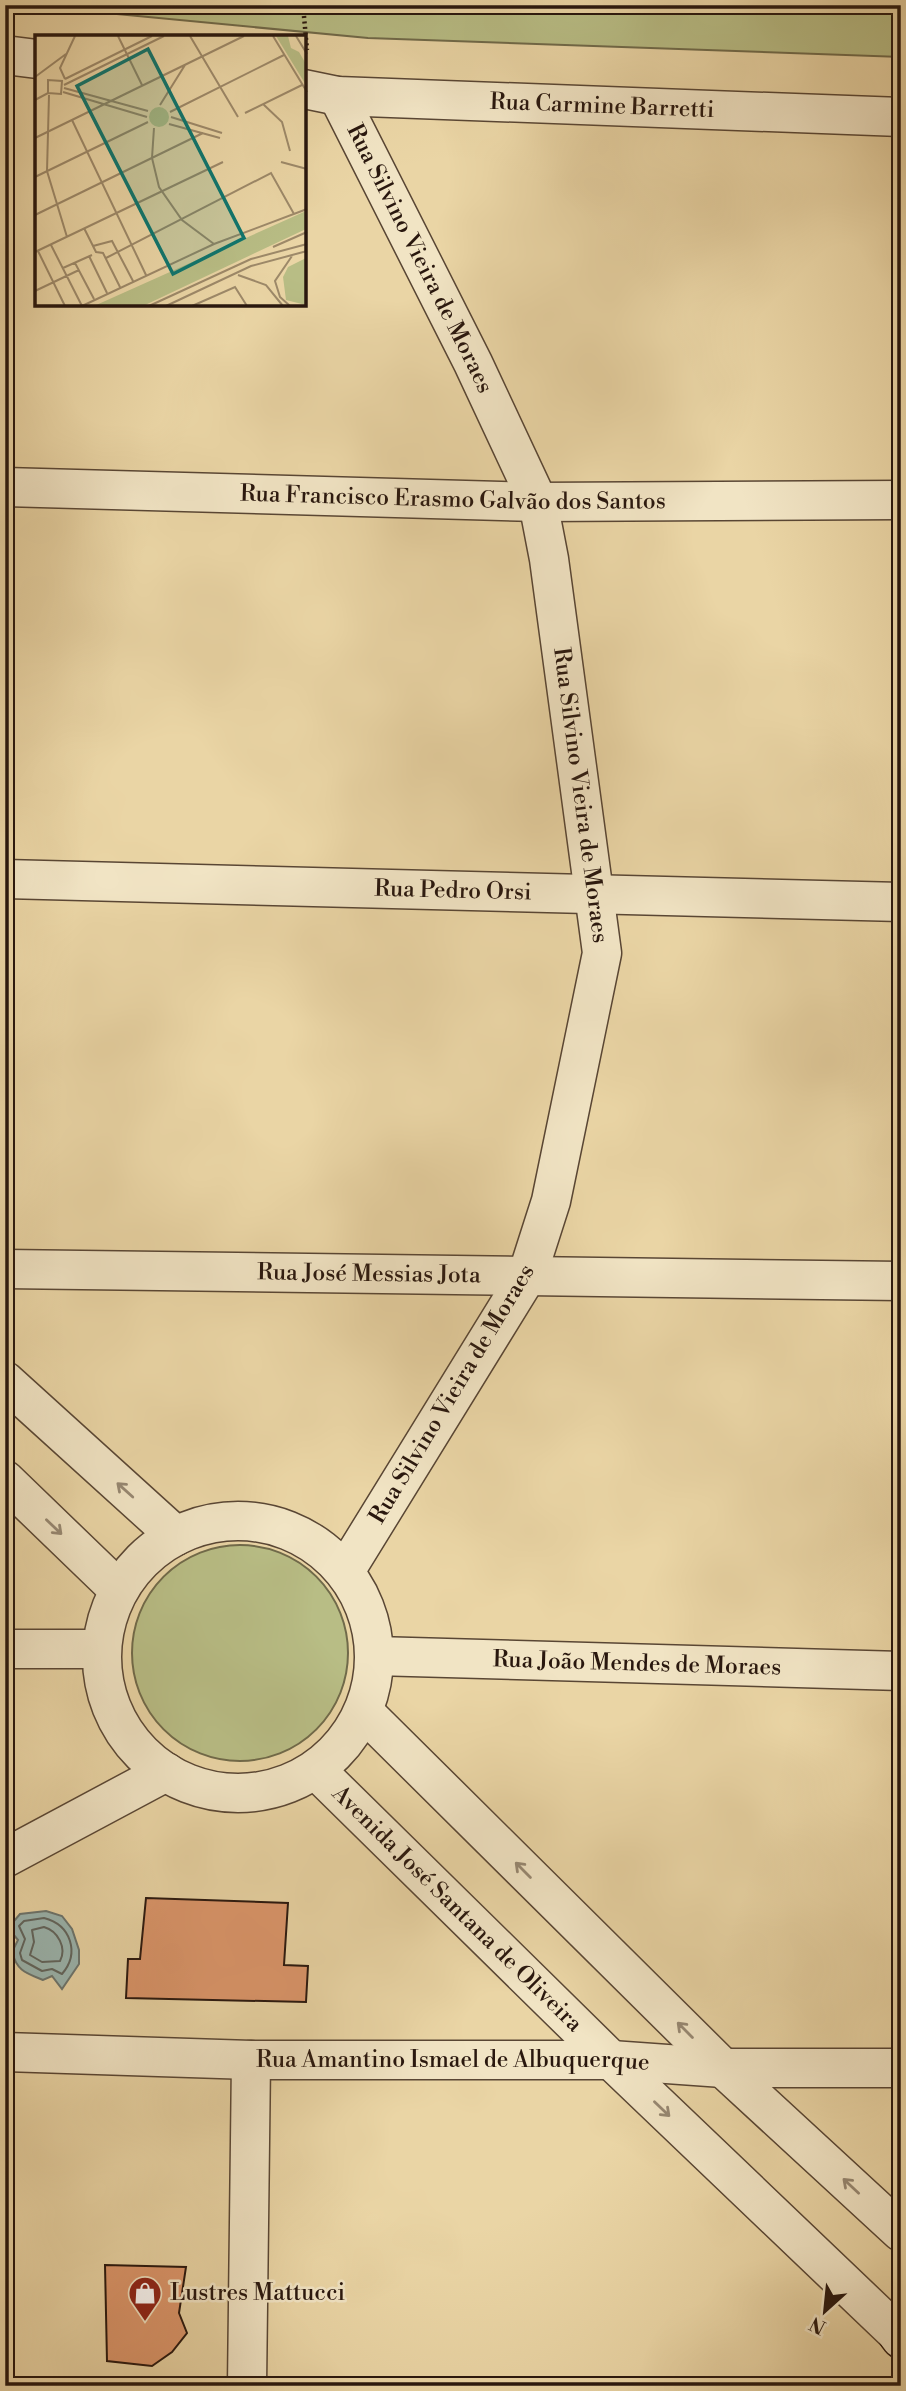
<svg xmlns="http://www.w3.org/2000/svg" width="906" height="2391" font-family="'Libre Bodoni',serif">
<rect width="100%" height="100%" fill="#ead5a5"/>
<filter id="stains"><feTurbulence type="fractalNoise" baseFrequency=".00286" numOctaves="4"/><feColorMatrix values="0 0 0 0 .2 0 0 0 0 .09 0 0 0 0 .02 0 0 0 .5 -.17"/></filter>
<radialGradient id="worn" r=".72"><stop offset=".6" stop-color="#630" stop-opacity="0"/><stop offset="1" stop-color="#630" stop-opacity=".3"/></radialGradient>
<path fill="#b8bd85" stroke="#706a4a" stroke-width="2" d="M22,5h879v52l-533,-19z
M132 1653a108 108 0 1 1 216 0a108 108 0 1 1-216 0Z"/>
<path fill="#9bb6b0" stroke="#6d766f" stroke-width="2" d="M46,1911l16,5 10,13 7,21v14l-17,25 -10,-13 -9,4c-17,-7 -26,-9 -31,-28l6,-12 -10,-12 12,-14z"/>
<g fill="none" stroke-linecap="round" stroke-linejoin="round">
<path stroke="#62665f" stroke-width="2" d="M44,1918c27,7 36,35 18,56l-10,-5 -10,2 -20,-11 -2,-7 5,-14 -6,-13 5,-5z
M44,1927c14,4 23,21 16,34l-18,1 -12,-7 4,-13 -2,-12z"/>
</g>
<path fill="#dc966b" stroke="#29170e" stroke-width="2" d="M146,1898l142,5 -4,62 24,1 -2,36 -180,-4 2,-39h12z
M105,2265l81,2 -7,46 8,20 -15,19 -20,14 -45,-5z"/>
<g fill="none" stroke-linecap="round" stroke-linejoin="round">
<defs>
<g id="street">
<path d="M5,55l32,4"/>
<path id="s1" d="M304,89l34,7 563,21"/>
<path id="s2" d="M338,96l135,267 65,139 11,57 53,394 -51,248 -24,75 -180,292"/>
<path id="s3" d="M5,487l533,15 363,-2"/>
<path id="s4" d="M5,879l896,23"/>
<path id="s5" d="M5,1269l896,12"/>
<path d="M5,1381l171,155"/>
<path d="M5,1480l113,109"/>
<circle cx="238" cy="1657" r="136"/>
<path d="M5,1649h95"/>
<path id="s6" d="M375,1656l526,15"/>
<path d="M364,1712l359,356 178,164"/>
<path id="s7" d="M316,1770l295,290 290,277"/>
<path d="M5,1858l161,-86"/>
<path id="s8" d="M5,2052l246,8h360l112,8h178"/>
<path d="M247,2386l4,-326"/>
</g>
<path id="secondary" d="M898,2335l3,4"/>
</defs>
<use href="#street" stroke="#594634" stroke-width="41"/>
<use href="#secondary" stroke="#29170e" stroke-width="41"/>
<path stroke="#29170e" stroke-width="4.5" stroke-dasharray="2 3.5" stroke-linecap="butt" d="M303,5l4,45"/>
<use href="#street" stroke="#f1e4c4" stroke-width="38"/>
<use href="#secondary" stroke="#f1e4c4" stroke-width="38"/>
</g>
<defs><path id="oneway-shaft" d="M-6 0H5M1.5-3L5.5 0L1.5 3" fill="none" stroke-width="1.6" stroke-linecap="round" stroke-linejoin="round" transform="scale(1.75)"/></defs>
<g stroke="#978872">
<use href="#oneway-shaft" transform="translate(125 1490) rotate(-138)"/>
<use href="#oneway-shaft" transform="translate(54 1527) rotate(44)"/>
<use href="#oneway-shaft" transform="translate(523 1870) rotate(-135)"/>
<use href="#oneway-shaft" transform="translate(685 2030) rotate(-135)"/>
<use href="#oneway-shaft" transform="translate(662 2109) rotate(44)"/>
<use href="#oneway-shaft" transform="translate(851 2186) rotate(-137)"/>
</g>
<defs>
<symbol id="shop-pin" viewBox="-11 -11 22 30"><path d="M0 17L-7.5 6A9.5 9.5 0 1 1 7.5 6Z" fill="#8f2418" stroke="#f1e4c4"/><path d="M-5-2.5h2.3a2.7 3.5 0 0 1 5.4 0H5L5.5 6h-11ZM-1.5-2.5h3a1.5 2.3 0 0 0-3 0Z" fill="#fff"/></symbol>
</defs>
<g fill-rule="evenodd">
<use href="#shop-pin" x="126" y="2274" width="38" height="52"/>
</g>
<g text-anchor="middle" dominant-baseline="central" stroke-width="5" stroke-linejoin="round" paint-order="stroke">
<g font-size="23" fill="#29170e" stroke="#f1e4c4">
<text stroke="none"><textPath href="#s1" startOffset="299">Rua Carmine Barretti</textPath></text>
<text stroke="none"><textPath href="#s2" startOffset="182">Rua Silvino Vieira de Moraes</textPath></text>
<text stroke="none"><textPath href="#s3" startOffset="448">Rua Francisco Erasmo Galvão dos Santos</textPath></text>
<text stroke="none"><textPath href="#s2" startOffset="749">Rua Silvino Vieira de Moraes</textPath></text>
<text stroke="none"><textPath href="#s4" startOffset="448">Rua Pedro Orsi</textPath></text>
<text stroke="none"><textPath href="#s5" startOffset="364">Rua José Messias Jota</textPath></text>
<text transform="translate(452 1394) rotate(-59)">Rua Silvino Vieira de Moraes</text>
<text stroke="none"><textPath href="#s6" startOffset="262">Rua João Mendes de Moraes</textPath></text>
<text stroke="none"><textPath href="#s7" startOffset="198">Avenida José Santana de Oliveira</textPath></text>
<text stroke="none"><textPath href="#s8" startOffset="448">Rua Amantino Ismael de Albuquerque</textPath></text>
</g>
<g font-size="23" fill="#29170e" stroke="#f1e4c4" text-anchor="start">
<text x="170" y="2293">Lustres Mattucci</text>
</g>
</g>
<g transform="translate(35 35)">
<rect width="271" height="271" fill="#ead5a5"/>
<path d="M241,1h12l3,12 8,4 7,12v21zM114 82a10 10 0 1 1 20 0a10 10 0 1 1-20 0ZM271,176v18l-163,77h-49zM271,223v47l-20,-5 -3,-23 5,-10z" fill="#b8bd85"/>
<path fill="none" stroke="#9d8969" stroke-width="2" d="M83,1l24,49M155,1l48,81M238,1l34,56M261,1l11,18M0,42l31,-23M30,44l-5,-11 15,-32M30,44l87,-43M29,50l100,-49M29,53l84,23M28,57l84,25M14,60l-2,76 20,66M0,65l13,-7 13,1 1,-13 -14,-1v13M228,69l19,18 8,29M125,70l25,-40M135,77l114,-57M210,78l57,-28M136,82l51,16M37,85l74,155M134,89l51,14M119,93l-2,30 7,29 23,33 32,24M0,103l209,-102M246,127l26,7M0,142l113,-55M0,180l168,-82M49,193l12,24 7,1 17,34M16,210l31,61M58,211l19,-5 21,40M238,212l34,-15M3,216l27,55M0,217l188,-90M54,221l18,37M71,223l165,-85 23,41M40,228l19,36M28,233l29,-13M203,240l28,10 17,21M0,256l44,-21M47,271l132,-62 93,-35M114,271l102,-47 56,-15M131,271l85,-40 56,-15M157,271l43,-19 12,19M255,271l-10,-9 -5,-16 17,-25"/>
<path fill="#0f766e" fill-opacity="0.15" stroke="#0f766e" stroke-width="3.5" d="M113,14l96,189 -71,36 -96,-188z"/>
<rect width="271" height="271" fill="none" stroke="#29170e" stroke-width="3.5"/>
</g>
<rect width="906" height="2391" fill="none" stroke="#ead5a5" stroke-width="28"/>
<rect x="7" y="7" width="892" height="2377" fill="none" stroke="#29170e" stroke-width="3.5"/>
<rect x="14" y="14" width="878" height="2363" fill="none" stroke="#29170e" stroke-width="2"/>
<g transform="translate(825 2311) rotate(207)" stroke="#f1e4c4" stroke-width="5" paint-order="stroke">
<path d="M0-5L12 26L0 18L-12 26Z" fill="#29170e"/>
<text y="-10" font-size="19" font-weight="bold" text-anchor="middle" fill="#29170e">N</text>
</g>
<rect width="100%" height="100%" filter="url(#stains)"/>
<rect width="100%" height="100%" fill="url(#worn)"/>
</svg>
